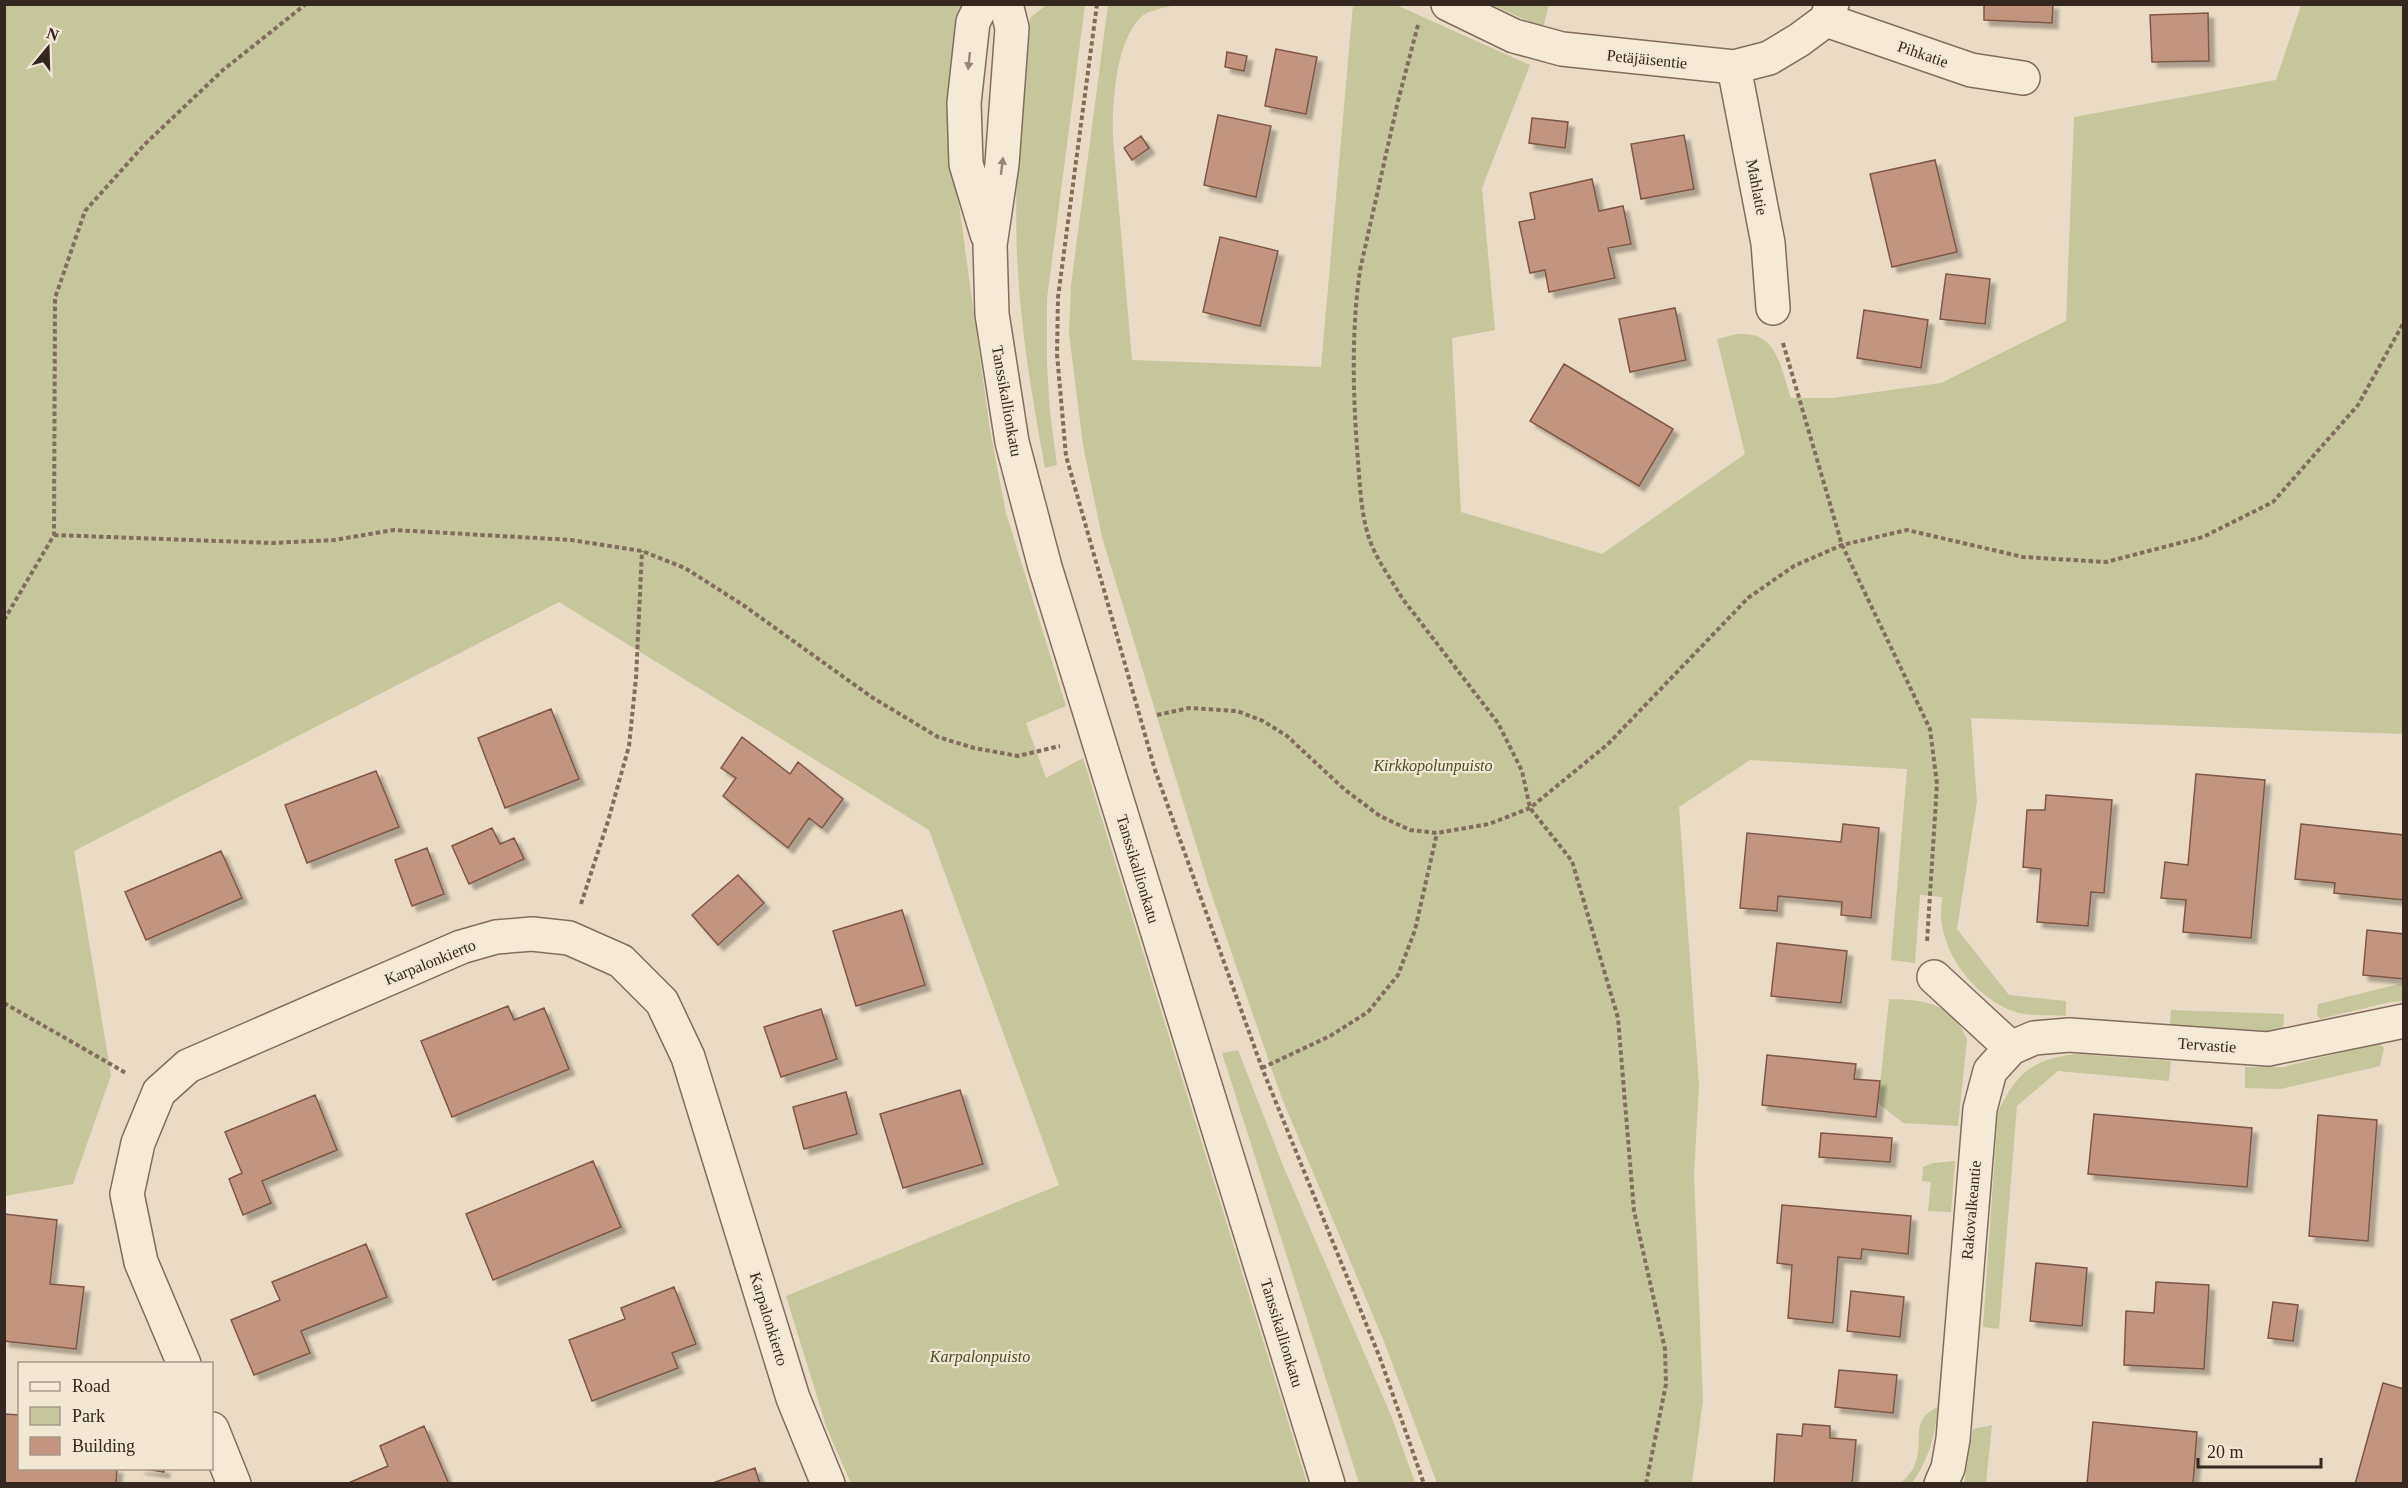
<svg xmlns="http://www.w3.org/2000/svg" width="2408" height="1488" font-family="Georgia,serif">
<defs>
<filter id="shadow"><feDropShadow dx="5.5" dy="5.5" stdDeviation="1.5" flood-color="#0004"/></filter>
</defs>
<rect width="100%" height="100%" fill="#e9dbc5"/>
<path fill="#c5c69a" d="M5,5h956l-6,34 -6,93 41,298 16,83 60,193 -40,17 20,55 37,-20 224,725h-456l-24,-54 -41,-133 273,-111 -130,-355 -370,-228 -485,249 37,224 -38,109 -68,12z
M1046,5h39l-38,294v67l3,46 7,53 -12,3c-13,-71 -25,-141 -28,-213 -3,-75 3,-149 9,-224l5,-14z
M1108,5h67c-10,3 -28,5 -35,13 -25,26 -28,87 -27,121l19,221 189,7 32,-362h43l134,60 -48,123 13,142 -43,8 9,174 141,42 143,-100 -28,-115c7,-1 16,-5 23,-5 39,-2 41,37 51,64h42l108,-15 125,-62 8,-204 202,-37 25,-75h102v729l-432,-16 6,83 -20,128 52,66 57,6v15c-18,-1 -39,1 -56,-6 -36,-15 -67,-55 -69,-94 0,-7 1,-13 1,-19l-22,-2 -5,68 -24,-3 16,-191 -157,-9 -71,47 20,278 -5,89 9,226 -11,83h-255l-52,-139 -104,-248 -71,-206 -108,-353 -19,-92 -14,-112 2,-48z
M1493,5h56l-6,23z
M2403,983v18l-13,1 -70,17 -3,-4 1,-11z
M1889,999c36,1 61,3 78,40l-9,87 -55,-3 -25,-20z
M2171,1010l113,4 -1,15 -17,2 -96,-6z
M2379,1043l5,5 -4,18 -99,23 -36,-1v-21h38z
M1238,1050l46,118 107,247 24,68h-56l-137,-430z
M2076,1054l95,7 -2,20 -111,-10 -41,35 -18,223 -16,-2 15,-215c18,-39 35,-53 78,-58z
M1955,1161l-4,51 -23,-1 3,-29 -9,-1 1,-14 10,-4z
M1938,1407c-4,31 -8,50 -26,76h-11c5,-5 12,-12 14,-19 10,-24 -7,-44 23,-57z
M1992,1425l-6,58h-22l9,-54z"/>
<path fill="#c3957f" stroke="#7f5746" stroke-width="1.5" filter="url(#shadow)" d="M1984,4h69l-1,19 -68,-3z
M2208,13l1,48 -57,1 -2,-47z
M1276,49l41,8 -11,57 -41,-8z
M1227,52l20,4 -3,15 -19,-4z
M1218,115l53,11 -15,71 -52,-12z
M1532,118l36,4 -3,26 -36,-5z
M1684,135l10,54 -53,10 -10,-55z
M1141,136l8,12 -17,12 -8,-12z
M1935,160l22,92 -65,15 -22,-93z
M1592,179l7,32 24,-5 8,38 -23,4 7,30 -66,14 -4,-22 -15,3 -11,-51 16,-3 -5,-26z
M1220,237l58,14 -18,75 -57,-14z
M1946,274l44,5 -5,45 -45,-5z
M1675,308l11,52 -56,12 -11,-53z
M1864,310l64,10 -7,48 -64,-10z
M1564,364l109,65 -34,57 -109,-65z
M551,709l28,70 -74,29 -27,-70z
M742,737l48,37 8,-12 45,37 -21,29 -13,-10 -21,30 -65,-52 13,-18 -15,-10z
M376,771l23,56 -92,36 -22,-58z
M2196,774l69,6 -14,158 -68,-6 3,-32 -25,-2 4,-36 23,3z
M2046,795l66,5 -8,93 -13,-1 -3,34 -51,-4 4,-53 -18,-2 4,-57h18z
M1843,824l36,4 -8,90 -30,-3 1,-13 -64,-6 -1,15 -37,-3 7,-75 94,9z
M2301,824l103,11v65l-70,-7 1,-10 -40,-4z
M492,828l8,16 14,-6 10,21 -55,25 -17,-38z
M427,848l17,46 -32,12 -17,-46z
M221,851l21,47 -96,42 -21,-48z
M738,875l26,28 -46,42 -26,-30z
M902,910l23,75 -69,21 -23,-75z
M2367,930l37,4v45l-41,-4z
M1777,943l70,8 -6,52 -70,-7z
M508,1006l6,14 30,-12 25,61 -117,48 -31,-76z
M821,1009l16,50 -56,18 -17,-50z
M1767,1055l89,9 -2,15 26,2 -4,36 -114,-12z
M960,1090l23,74 -80,24 -23,-74z
M846,1092l11,42 -53,15 -11,-42z
M315,1095l22,55 -75,31 9,22 -28,12 -14,-36 13,-6 -17,-41z
M2094,1114l158,14 -5,59 -159,-13z
M2318,1115l59,5 -9,121 -59,-5z
M1821,1133l71,5 -2,24 -71,-5z
M593,1161l28,66 -128,53 -27,-66z
M1782,1205l129,11 -3,38 -46,-5 -1,10 -23,-2 -5,66 -45,-5 4,-53 -15,-2z
M4,1214l53,6 -7,64 34,3 -8,62 -72,-8z
M366,1244l21,53 -86,34 9,22 -56,22 -23,-55 49,-20 -8,-18z
M2036,1263l51,5 -5,58 -52,-5z
M2156,1282l53,3 -5,84 -80,-4 2,-54 28,2z
M674,1287l22,57 -24,9 6,15 -86,33 -23,-61 56,-21 -4,-11z
M1851,1291l53,6 -4,40 -53,-6z
M2273,1302l25,3 -5,36 -25,-3z
M1839,1370l58,5 -4,38 -58,-6z
M2383,1383l21,6v95h-49z
M4,1414l16,1v53h97l-1,16h-112z
M2093,1422l104,10 -4,52h-106z
M1803,1424l27,2v12l26,2 -4,44h-78l3,-50 25,2z
M424,1426l25,58h-103l42,-18 -8,-20z
M139,1468h25v4z
M755,1468l5,16h-50z"/>
<g fill="none" stroke-linecap="round" stroke-linejoin="round">
<defs>
<path id="minor" d="M982,4l-9,18 -9,81 2,61 21,70
M1006,4l6,24 -10,136 -12,81 2,69 20,128 33,125 283,917
M1448,4l66,32 48,13 172,18 35,-9 30,-18 27,-20 6,-16
M1826,20l145,50 52,8
M1734,67l34,176 5,65
M1934,977l77,71
M184,1364l-43,-102 -14,-68 11,-51 21,-51 29,-26 273,-119 35,-10 36,-3 37,4 52,23 41,41 26,55 105,341 35,86
M212,1429l22,55
M1941,1484l7,-16 5,-29 27,-330 10,-38 21,-23 23,-10 35,-3 199,14 136,-28"/>
</defs>
<use href="#minor" stroke="#826d5d" stroke-width="36"/>
<path stroke="#826d5d" stroke-width="4" stroke-dasharray="4.5 3" stroke-linecap="butt" d="M1097,4l-39,293 -1,57 9,102 89,314 107,298 118,290 44,126
M1418,25l-20,76 -38,169c-9,63 -7,128 -2,191 2,25 3,53 11,77 7,21 22,41 33,60l96,125 24,48 8,37 42,53 46,157 16,193 31,138 1,35 -20,100
M1783,343l59,202 88,184 7,55 -10,158
M54,535l218,8 62,-3 60,-10 177,10 71,11 43,17 58,37 130,93 65,39 36,11 44,8 42,-10
M4,620l50,-85 1,-237 30,-87 60,-67 78,-74 83,-66
M1157,715l32,-7 48,3 26,10 24,15 57,53 36,27 30,14 27,3 52,-9 41,-16 78,-64 140,-146 46,-32 48,-21 65,-15 116,27 83,5 97,-25 70,-35 85,-97 46,-83
M581,904l27,-83 21,-75 7,-68 6,-127
M4,1003l122,70
M1262,1068l68,-32 38,-24 30,-37 17,-45 22,-97"/>
<use href="#minor" stroke="#f5e9d8" stroke-width="33"/>
</g>
<defs><path id="oneway-solid" d="M-6-.8H1V-3.2L6.5 0L1 3.2V.8H-6Z" transform="scale(1.5)"/></defs>
<g fill="#94887c">
<use href="#oneway-solid" transform="translate(969 61) rotate(96)"/>
<use href="#oneway-solid" transform="translate(1002 166) rotate(-83)"/>
</g>
<g text-anchor="middle" dominant-baseline="central" stroke-width="4.5" stroke-linejoin="round" paint-order="stroke">
<g font-size="16" fill="#34271f" stroke="#f2e6d4">
<text transform="translate(1923 54) rotate(19)">Pihkatie</text>
<text transform="translate(1647 59) rotate(6)">Petäjäisentie</text>
<text transform="translate(1757 187) rotate(79)">Mahlatie</text>
<text transform="translate(1007 401) rotate(80)">Tanssikallionkatu</text>
<text transform="translate(1138 869) rotate(73)">Tanssikallionkatu</text>
<text transform="translate(430 962) rotate(-22)">Karpalonkierto</text>
<text transform="translate(2207 1045) rotate(4)">Tervastie</text>
<text transform="translate(1971 1210) rotate(-85)">Rakovalkeantie</text>
<text transform="translate(769 1319) rotate(73)">Karpalonkierto</text>
<text transform="translate(1282 1333) rotate(73)">Tanssikallionkatu</text>
</g>
<g font-size="16" font-style="italic" fill="#484e28" stroke="#f2e6d4">
<text x="1433" y="765">Kirkkopolunpuisto</text>
<text x="980" y="1356">Karpalonpuisto</text>
</g>
</g>
<rect width="2408" height="1488" fill="none" stroke="#34271f" stroke-width="12"/>
<rect x="18" y="1362" width="195" height="108" fill="#f2e6d4" stroke="#a69a8c" stroke-width="1.5"/>
<rect x="30" y="1382" width="30" height="9" fill="#f5e9d8" stroke="#a69a8c" stroke-width="1.5"/>
<text x="72" y="1392" font-size="18" fill="#34271f">Road</text>
<rect x="30" y="1407" width="30" height="18" fill="#c5c69a" stroke="#a69a8c" stroke-width="1.5"/>
<text x="72" y="1422" font-size="18" fill="#34271f">Park</text>
<rect x="30" y="1437" width="30" height="18" fill="#c3957f" stroke="#a69a8c" stroke-width="1.5"/>
<text x="72" y="1452" font-size="18" fill="#34271f">Building</text>
<g transform="translate(48 48) rotate(19)" stroke="#f2e6d4" stroke-width="4.5" paint-order="stroke">
<path d="M0-4.5L10 22L0 15L-10 22Z" fill="#34271f"/>
<text y="-9" font-size="16" font-weight="bold" text-anchor="middle" fill="#34271f">N</text>
</g>
<path d="M2198 1458v9h123v-9" fill="none" stroke="#34271f" stroke-width="3"/>
<text x="2207" y="1458" font-size="18" fill="#34271f" stroke="#f2e6d4" stroke-width="4.5" paint-order="stroke">20 m</text>
</svg>
